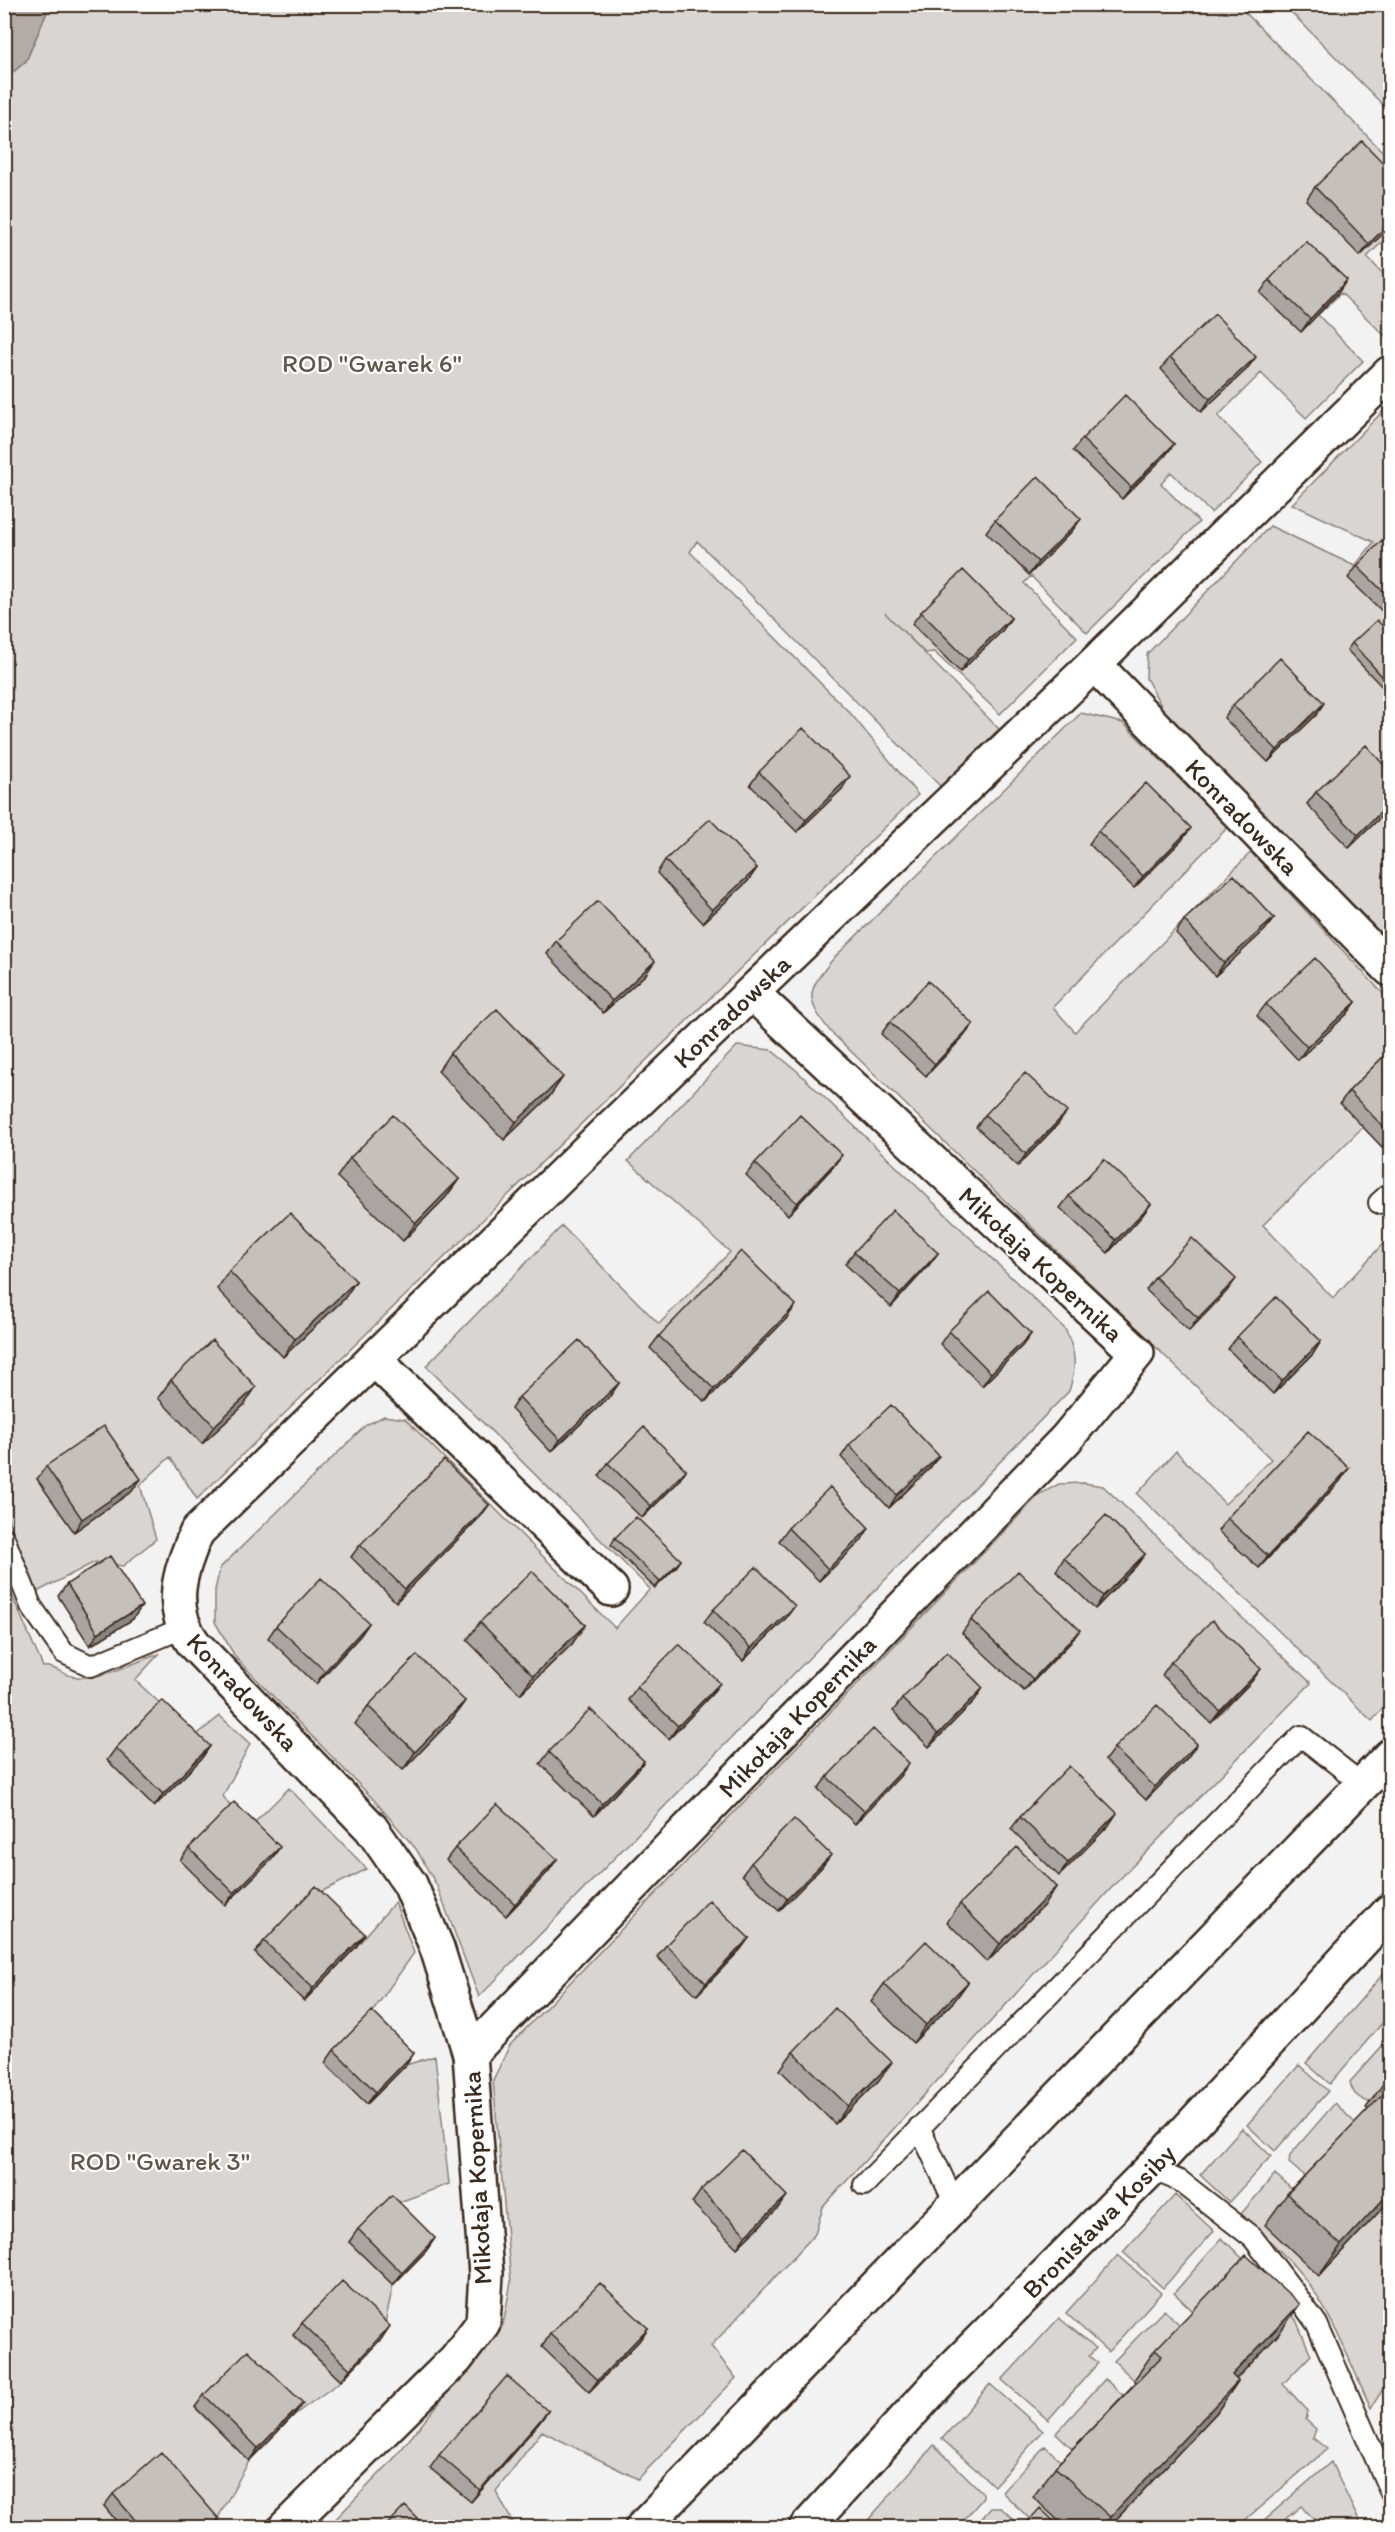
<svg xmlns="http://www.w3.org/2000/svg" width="1395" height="2532" font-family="Itim,sans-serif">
<rect width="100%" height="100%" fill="#f3f2f2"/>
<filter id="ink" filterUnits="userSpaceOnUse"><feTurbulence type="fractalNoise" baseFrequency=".0167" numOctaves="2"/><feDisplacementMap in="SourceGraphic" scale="12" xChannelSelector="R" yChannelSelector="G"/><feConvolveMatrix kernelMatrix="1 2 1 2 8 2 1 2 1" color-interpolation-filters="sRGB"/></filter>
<g filter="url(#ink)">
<path fill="#d8d5d2" stroke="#8a8078" stroke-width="1.5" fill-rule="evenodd" d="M50,5h1188l152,154v75l-23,23 23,24v50l-5,5 -44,-43 -23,22 45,46 -57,57 -45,-45 -43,43 44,46 -51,51 -40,-41 -10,12 38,38 -112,111 -56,-57 -7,7 53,54 -77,77 -66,-62 -9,1 -40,-40 114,116 -58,58 -244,-246 -7,11 161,162 67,81 -721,704 -27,-42 -30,28 16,54 -33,27 -28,-4 -58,30 -32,-81 -1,-1432 22,-18zM37,1479l95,12 -58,40z
M1284,5h106v107z
M1390,404v547l-226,-240 -18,-33 1,-24 123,-128 85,40 19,-24 -82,-38z
M1081,713l42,10 105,104 -175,180 22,25 176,-180 139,149v138l-8,8 -19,-20 -100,98 70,73 57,-62v463l-18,22 -235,-227 39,-43 49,53 46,-45 -441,-428c-27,-34 -22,-41 3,-72z
M737,1046l34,4 25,20 269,259c11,23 12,38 4,62l-590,606 -42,-111 -21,-37 -42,-49 -138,-142 -21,-36v-32l5,-22 146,-143 18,-9 21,3 210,209 35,-39 -224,-223 136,-140 97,98 71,-72 -102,-91zM786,1618l-43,43 -38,-39z
M1084,1483l19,3 208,197 -196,201 -292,323 -8,27 -104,112 25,32 -98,101 -96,-48 -46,60 19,36 -188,1 63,-65 113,-138 8,-43 -18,-202 17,-35 530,-551 19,-10z
M4,1577l39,90c13,-2 21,10 35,10 26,2 56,-15 81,-23l-24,26 60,56 25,-20 30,28 -27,52 24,34 42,-42 78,81 -60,30 -52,54 49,48 52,-54 39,-45 19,51 -50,71 3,80 39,-39 29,-9 14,128 -66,24 -34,34 44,43 -11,53 -52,-41 -37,39 48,45 -47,34 -99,-7 54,53 -36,66 -109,-21 18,21h-117z
M1384,1973l6,3v38l-60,70 -24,-21z
M1390,2037v45l-19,21c-13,-5 -18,-8 -21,-21z
M1299,2065l29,26 -53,60 -28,-26z
M1335,2103l24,24 -50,53 -20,-17 1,-8z
M1242,2128l29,28 -42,46 -29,-27z
M1275,2174l21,19 23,83 71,-76v178l-19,30c-21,-45 -39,-97 -71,-135 -18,-22 -39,-40 -59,-59z
M1175,2195l39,36 -51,57 -40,-36z
M1222,2238l36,36 38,46 15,35 -28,29 25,27 -2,9 10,9 -3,9 14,11 -90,78 -129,1 109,-116 -20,-97 -23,-22z
M1118,2255l43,38 -53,59 -42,-39z
M1164,2310l19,18 -49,52 -20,-19z
M1059,2318l37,30 -7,8 9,7 -50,57 -46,-40z
M1105,2379l22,20 -50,54 -21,-20z
M990,2384l53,47 -49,55 -52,-47z
M934,2445l49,48v5l-25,29h-80l-9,-8z
M1045,2446l20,19 1,62h-28l-36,-35z
M1331,2462l31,65h-58l10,-8 -13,-13 -25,21h-20z
M991,2508h10l21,19h-48z"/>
<path fill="#b2aba7" stroke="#827770" stroke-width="1.5" d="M5,4l45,1 -24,56 -21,18z"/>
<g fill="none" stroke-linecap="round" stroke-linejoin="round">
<defs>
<path id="lane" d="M1379,1203l11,-10
M4,1538l27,68 33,47 27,13 92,-38
M919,2127l37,79
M1151,2169l29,12 73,57 41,54 23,32 73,167
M864,2185l437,-449 61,48"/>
<g id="street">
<path id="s1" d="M1094,664l296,305"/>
<path d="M374,1359l237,230"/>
<path id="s2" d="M470,2054l596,-615 71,-86 -384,-359"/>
<path id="s3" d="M285,2528l171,-169 27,-36 3,-49 -16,-220 -33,-106 -27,-64 -39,-56 -177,-184c-27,-37 -14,-74 3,-112l407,-398 490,-470 296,-291"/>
<path id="s4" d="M806,2528l133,-146 212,-213 239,-258"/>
</g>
<path id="secondary" d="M642,2528l748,-772"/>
</defs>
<use href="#lane" stroke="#3b2a1e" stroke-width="24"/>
<use href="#street" stroke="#3b2a1e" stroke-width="38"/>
<use href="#secondary" stroke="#3b2a1e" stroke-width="38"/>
<use href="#lane" stroke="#fff" stroke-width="20"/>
<use href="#street" stroke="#fff" stroke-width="33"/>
<use href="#secondary" stroke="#fff" stroke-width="33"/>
</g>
<path fill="#aaa5a3" stroke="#3b2a1e" stroke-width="1.5" d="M1390,170v57l-30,29 -54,-56 9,-13z
M1269,280l69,13 -37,39 -41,-39z
M1170,357l77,12 -46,43 -40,-43z
M1082,439l92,5 -9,12 -43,43 -49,-48z
M995,520l77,11 -43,44 -43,-43z
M1390,549v70l-42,-41 9,-12z
M921,612l90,6 -9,13 -42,41 -48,-48z
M1390,634v55l-3,3 -40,-42 5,-7z
M1233,705l83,10 -48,47 -44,-44z
M759,772l83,17 -45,43 -47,-47z
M1390,772v36l-41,40 -42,-44 9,-12z
M1098,831l84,9 -48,48 -45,-44z
M665,860l92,8 -9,13 -45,42 -46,-50z
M1274,918l-9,12 -50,46 -39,-43 8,-13z
M556,941l90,33 -43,39 -56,-59z
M1356,1002l-9,12 -49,46 -41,-44 9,-12z
M890,1022l83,2 -9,12 -38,40 -45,-42z
M1390,1050v89l-8,8 -42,-44 9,-12z
M450,1053l100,43 -46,44 -66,-69z
M985,1115l73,9 -40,42 -42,-39z
M350,1158l109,21 -13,18 -43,44 -66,-64z
M755,1163l78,4 -45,48 -42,-40z
M1069,1196l73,20 -34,37 -48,-45z
M854,1252l84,1 -9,12 -38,42 -46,-43z
M229,1271l127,10 -12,18 -61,58 -66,-68z
M1155,1277l72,14 -38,40 -43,-41z
M787,1318l-82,84 -55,-54 9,-12z
M949,1331l82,3 -9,12 -40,40 -42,-42z
M1237,1337l84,4 -8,13 -40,40 -45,-45z
M171,1380l73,25 -42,39 -44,-46z
M619,1383l-9,13 -59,56 -40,-43 8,-12z
M849,1445l81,23 -41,40 -48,-51z
M608,1463l78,7 -8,12 -36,36 -43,-42z
M46,1466l86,25 -58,41 -37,-53z
M1349,1468l-9,13 -81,87 -41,-37 9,-13z
M489,1505l-9,12 -84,85 -45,-45 9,-12z
M788,1528l73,13 -42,40 -40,-40z
M615,1538l66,22 -5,7 -21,21 -44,-43z
M1145,1554l-9,12 -41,43 -39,-38 8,-13z
M67,1584l66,35 -43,27 -32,-50z
M713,1610l73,8 -43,43 -39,-39z
M971,1620l100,22 -47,49 -62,-58z
M480,1622l105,3 -13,19 -52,50 -53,-54z
M369,1623l-9,13 -44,48 -48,-46 8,-12z
M1171,1662l81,19 -41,42 -49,-48z
M637,1687l74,8 -42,44 -41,-39z
M902,1699l73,1 -46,47 -36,-36z
M465,1701l-13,18 -49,51 -48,-46 13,-18z
M210,1746l-9,13 -47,48 -47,-47 9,-12z
M1114,1748l74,9 -42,43 -41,-40z
M549,1752l95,9 -9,12 -41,43 -54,-52z
M900,1776l-45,48 -37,-35 9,-12z
M1020,1817l89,8 -50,51 -48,-47z
M189,1848l82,12 -46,45 -45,-45z
M455,1848l102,11 -9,13 -42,44 -60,-56z
M751,1863l71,4 -43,44 -37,-36z
M1056,1887l-12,18 -57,57 -40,-40 13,-18z
M749,1938l-9,12 -43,45 -40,-38 9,-12z
M264,1941l92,6 -52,54 -49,-48z
M968,1982l-13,18 -42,43 -42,-41 13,-18z
M334,2050l80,3 -8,12 -39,39 -42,-41z
M793,2052l86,28 -44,44 -55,-54z
M1390,2074v126l-71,76 -54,-51 22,-31 81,-84 -2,-2z
M701,2190l77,18 -41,40 -45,-45z
M358,2229l77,9 -9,13 -33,34 -44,-43z
M302,2323l80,15 -41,43 -48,-46z
M648,2328l-9,13 -50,51 -47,-45 8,-13z
M1278,2335l-42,44 2,2 -21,31 -109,116h-42l-33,-31 22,-30 81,-85 -2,-2 21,-30z
M204,2395l90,20 -45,46 -54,-54z
M548,2411l-9,12 -68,79 -41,-34 9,-13z
M113,2494l106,25 -6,9h-91l-18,-22z"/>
<path fill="#8b8684" stroke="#3b2a1e" stroke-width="1.5" d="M1390,222v5l-30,29 9,-12z
M1347,280l-9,13 -37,39 9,-13z
M1256,357l-9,12 -46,43 9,-13z
M1174,444l-9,12 -43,43 9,-12z
M1081,519l-9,12 -43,44 9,-13z
M1011,618l-9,13 -42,41 8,-12z
M1324,703l-8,12 -48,47 9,-12z
M850,776l-8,13 -45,43 9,-12z
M1390,803v5l-41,40 9,-13z
M1191,828l-9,12 -48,48 9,-12z
M757,868l-9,13 -45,42 9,-13z
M1274,918l-9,12 -50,46 9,-13z
M655,961l-9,13 -43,39 9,-12z
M1356,1002l-9,12 -49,46 9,-13z
M973,1024l-9,12 -38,40 9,-12z
M563,1077l-13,19 -46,44 12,-18z
M1067,1112l-9,12 -40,42 8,-12z
M1390,1135v4l-8,8z
M842,1155l-9,12 -45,48 9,-12z
M459,1179l-13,18 -43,44 13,-18z
M1151,1204l-9,12 -34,37 8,-13z
M938,1253l-9,12 -38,42 9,-13z
M1236,1279l-9,12 -38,40 9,-13z
M356,1281l-12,18 -61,58 12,-18z
M796,1305l-9,13 -82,84 9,-13z
M1031,1334l-9,12 -40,40 9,-13z
M1321,1341l-8,13 -40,40 9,-13z
M619,1383l-9,13 -59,56 9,-12z
M256,1387l-12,18 -42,39 12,-18z
M939,1456l-9,12 -41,40 8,-13z
M1349,1468l-9,13 -81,87 9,-12z
M686,1470l-8,12 -36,36 9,-12z
M141,1479l-9,12 -58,41 8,-13z
M489,1505l-9,12 -84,85 9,-13z
M869,1528l-8,13 -42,40 9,-12z
M1145,1554l-9,12 -41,43 8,-13z
M681,1560l-5,7 -21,21 5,-6z
M142,1606l-9,13 -43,27 8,-13z
M795,1606l-9,12 -43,43 8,-13z
M369,1623l-9,13 -44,48 9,-13z
M585,1625l-13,19 -52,50 13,-18z
M1080,1630l-9,12 -47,49 9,-12z
M1261,1669l-9,12 -41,42 9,-12z
M720,1683l-9,12 -42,44 9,-13z
M983,1688l-8,12 -46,47 9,-13z
M465,1701l-13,18 -49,51 12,-18z
M1197,1744l-9,13 -42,43 9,-13z
M210,1746l-9,13 -47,48 9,-13z
M644,1761l-9,12 -41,43 8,-12z
M909,1763l-9,13 -45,48 9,-13z
M1117,1813l-8,12 -50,51 9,-13z
M280,1847l-9,13 -46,45 9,-12z
M831,1855l-9,12 -43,44 8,-12z
M557,1859l-9,13 -42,44 9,-12z
M1056,1887l-12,18 -57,57 13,-18z
M365,1934l-9,13 -52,54 9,-13z
M749,1938l-9,12 -43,45 9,-12z
M968,1982l-13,18 -42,43 13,-18z
M414,2053l-8,12 -39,39 9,-12z
M892,2062l-13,18 -44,44 13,-18z
M1390,2192v8l-71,76 22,-31z
M787,2196l-9,12 -41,40 9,-13z
M435,2238l-9,13 -33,34 9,-12z
M1300,2304l-22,31 -68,71 22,-31z
M390,2326l-8,12 -41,43 9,-12z
M648,2328l-9,13 -50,51 9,-12z
M1238,2381l-21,31 -109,116h-5l7,-11z
M303,2403l-9,12 -45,46 9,-13z
M548,2411l-9,12 -68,79 9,-12z"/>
<path fill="#c6c0bd" stroke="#3b2a1e" stroke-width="1.5" d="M1362,141l28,29v52l-21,22 -54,-57z
M1306,241l41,39 -37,39 -41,-39z
M1215,314l41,43 -46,42 -40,-42z
M1125,395l49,49 -43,43 -49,-48z
M1038,476l43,43 -43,43 -43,-42z
M1382,540l8,9v49l-33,-32z
M963,570l48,48 -43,42 -47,-48z
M1377,620l13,14v51l-38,-42z
M1280,658l44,45 -47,47 -44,-45z
M803,728l47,48 -44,44 -47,-48z
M1366,745l24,27v31l-32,32 -42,-43z
M1146,783l45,45 -48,48 -45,-45z
M710,819l47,49 -45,42 -47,-50z
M1234,875l40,43 -50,45 -40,-43z
M598,901l57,60 -43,40 -56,-60z
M1315,958l41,44 -49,45 -41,-43z
M928,981l45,43 -38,40 -45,-42z
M497,1009l66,68 -47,45 -66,-69z
M1390,1050v84l-41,-43z
M1025,1073l42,39 -41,42 -41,-39z
M393,1115l66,64 -43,44 -66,-65z
M800,1115l42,40 -45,48 -42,-40z
M1104,1159l47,45 -35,36 -47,-44z
M893,1210l45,43 -38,41 -46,-42z
M290,1213l66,68 -61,58 -66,-68z
M1192,1238l44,41 -38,39 -43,-41z
M741,1251l55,54 -82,84 -55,-53z
M989,1291l42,43 -40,39 -42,-42z
M1276,1297l45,44 -39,40 -45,-44z
M212,1340l44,47 -42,39 -43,-46z
M579,1340l40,43 -59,57 -41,-43z
M891,1405l48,51 -42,39 -48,-50z
M104,1426l37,53 -59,40 -36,-53z
M644,1427l42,43 -35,36 -43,-43z
M1308,1431l41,37 -81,88 -41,-38z
M444,1460l45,45 -84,84 -45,-44z
M830,1487l39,41 -41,41 -40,-41z
M1106,1515l39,39 -42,42 -39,-38z
M636,1517l45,43 -21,22 -45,-44z
M110,1556l32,50 -44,27 -31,-49z
M756,1567l39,39 -44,42 -38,-38z
M532,1571l53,54 -52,51 -53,-54z
M1018,1571l62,59 -47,49 -62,-59z
M321,1578l48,45 -44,48 -49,-45z
M1212,1620l49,49 -41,42 -49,-49z
M679,1644l41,39 -42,43 -41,-39z
M947,1652l36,36 -45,46 -36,-35z
M417,1655l48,46 -50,51 -47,-46z
M162,1700l48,46 -47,48 -47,-46z
M1157,1705l40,39 -42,43 -41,-39z
M590,1709l54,52 -42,43 -53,-52z
M873,1729l36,34 -45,48 -37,-34z
M1069,1766l48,47 -49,50 -48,-46z
M234,1802l46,45 -46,46 -45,-45z
M497,1804l60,55 -42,45 -60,-56z
M794,1819l37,36 -44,44 -36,-36z
M1017,1847l39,40 -56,57 -40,-40z
M316,1886l49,48 -52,54 -49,-47z
M709,1900l40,38 -43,45 -40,-38z
M926,1941l42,41 -42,43 -42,-41z
M835,2008l57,54 -44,44 -55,-54z
M372,2011l42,42 -38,39 -42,-42z
M1390,2087v105l-49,53 -54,-51z
M742,2150l45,46 -41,39 -45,-45z
M392,2195l43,43 -33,35 -44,-44z
M1246,2255l54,49 -68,71 6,6 -128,136 -55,-50 107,-111 -7,-6z
M342,2281l48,45 -40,43 -48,-46z
M600,2283l48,45 -50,52 -48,-46z
M248,2350l55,53 -45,45 -54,-53z
M507,2376l41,35 -68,79 -41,-35z
M161,2452l58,67 -10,9h-67l-29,-34z
M405,2506l22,22h-43z
M1040,2508l21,20h-39z"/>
</g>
<g text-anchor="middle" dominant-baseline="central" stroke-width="4.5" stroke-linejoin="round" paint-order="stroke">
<g font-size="26" fill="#62554b" stroke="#fff">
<text x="372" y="363">ROD "Gwarek 6"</text>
<text x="160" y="2161">ROD "Gwarek 3"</text>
</g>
<g font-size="26" fill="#3b2a1e" stroke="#fff">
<text stroke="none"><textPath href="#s1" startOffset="213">Konradowska</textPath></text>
<text stroke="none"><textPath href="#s3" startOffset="1924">Konradowska</textPath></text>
<text transform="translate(1041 1264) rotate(43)">Mikołaja Kopernika</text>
<text transform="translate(243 1692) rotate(47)">Konradowska</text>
<text stroke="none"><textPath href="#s2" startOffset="470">Mikołaja Kopernika</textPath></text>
<text transform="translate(477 2178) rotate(-93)">Mikołaja Kopernika</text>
<text stroke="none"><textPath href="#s4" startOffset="424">Bronisława Kosiby</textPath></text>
</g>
</g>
<rect width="1395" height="2532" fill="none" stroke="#fff" stroke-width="24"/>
<rect x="12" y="12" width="1371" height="2508" fill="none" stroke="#3b2a1e" stroke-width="2" filter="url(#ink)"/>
</svg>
